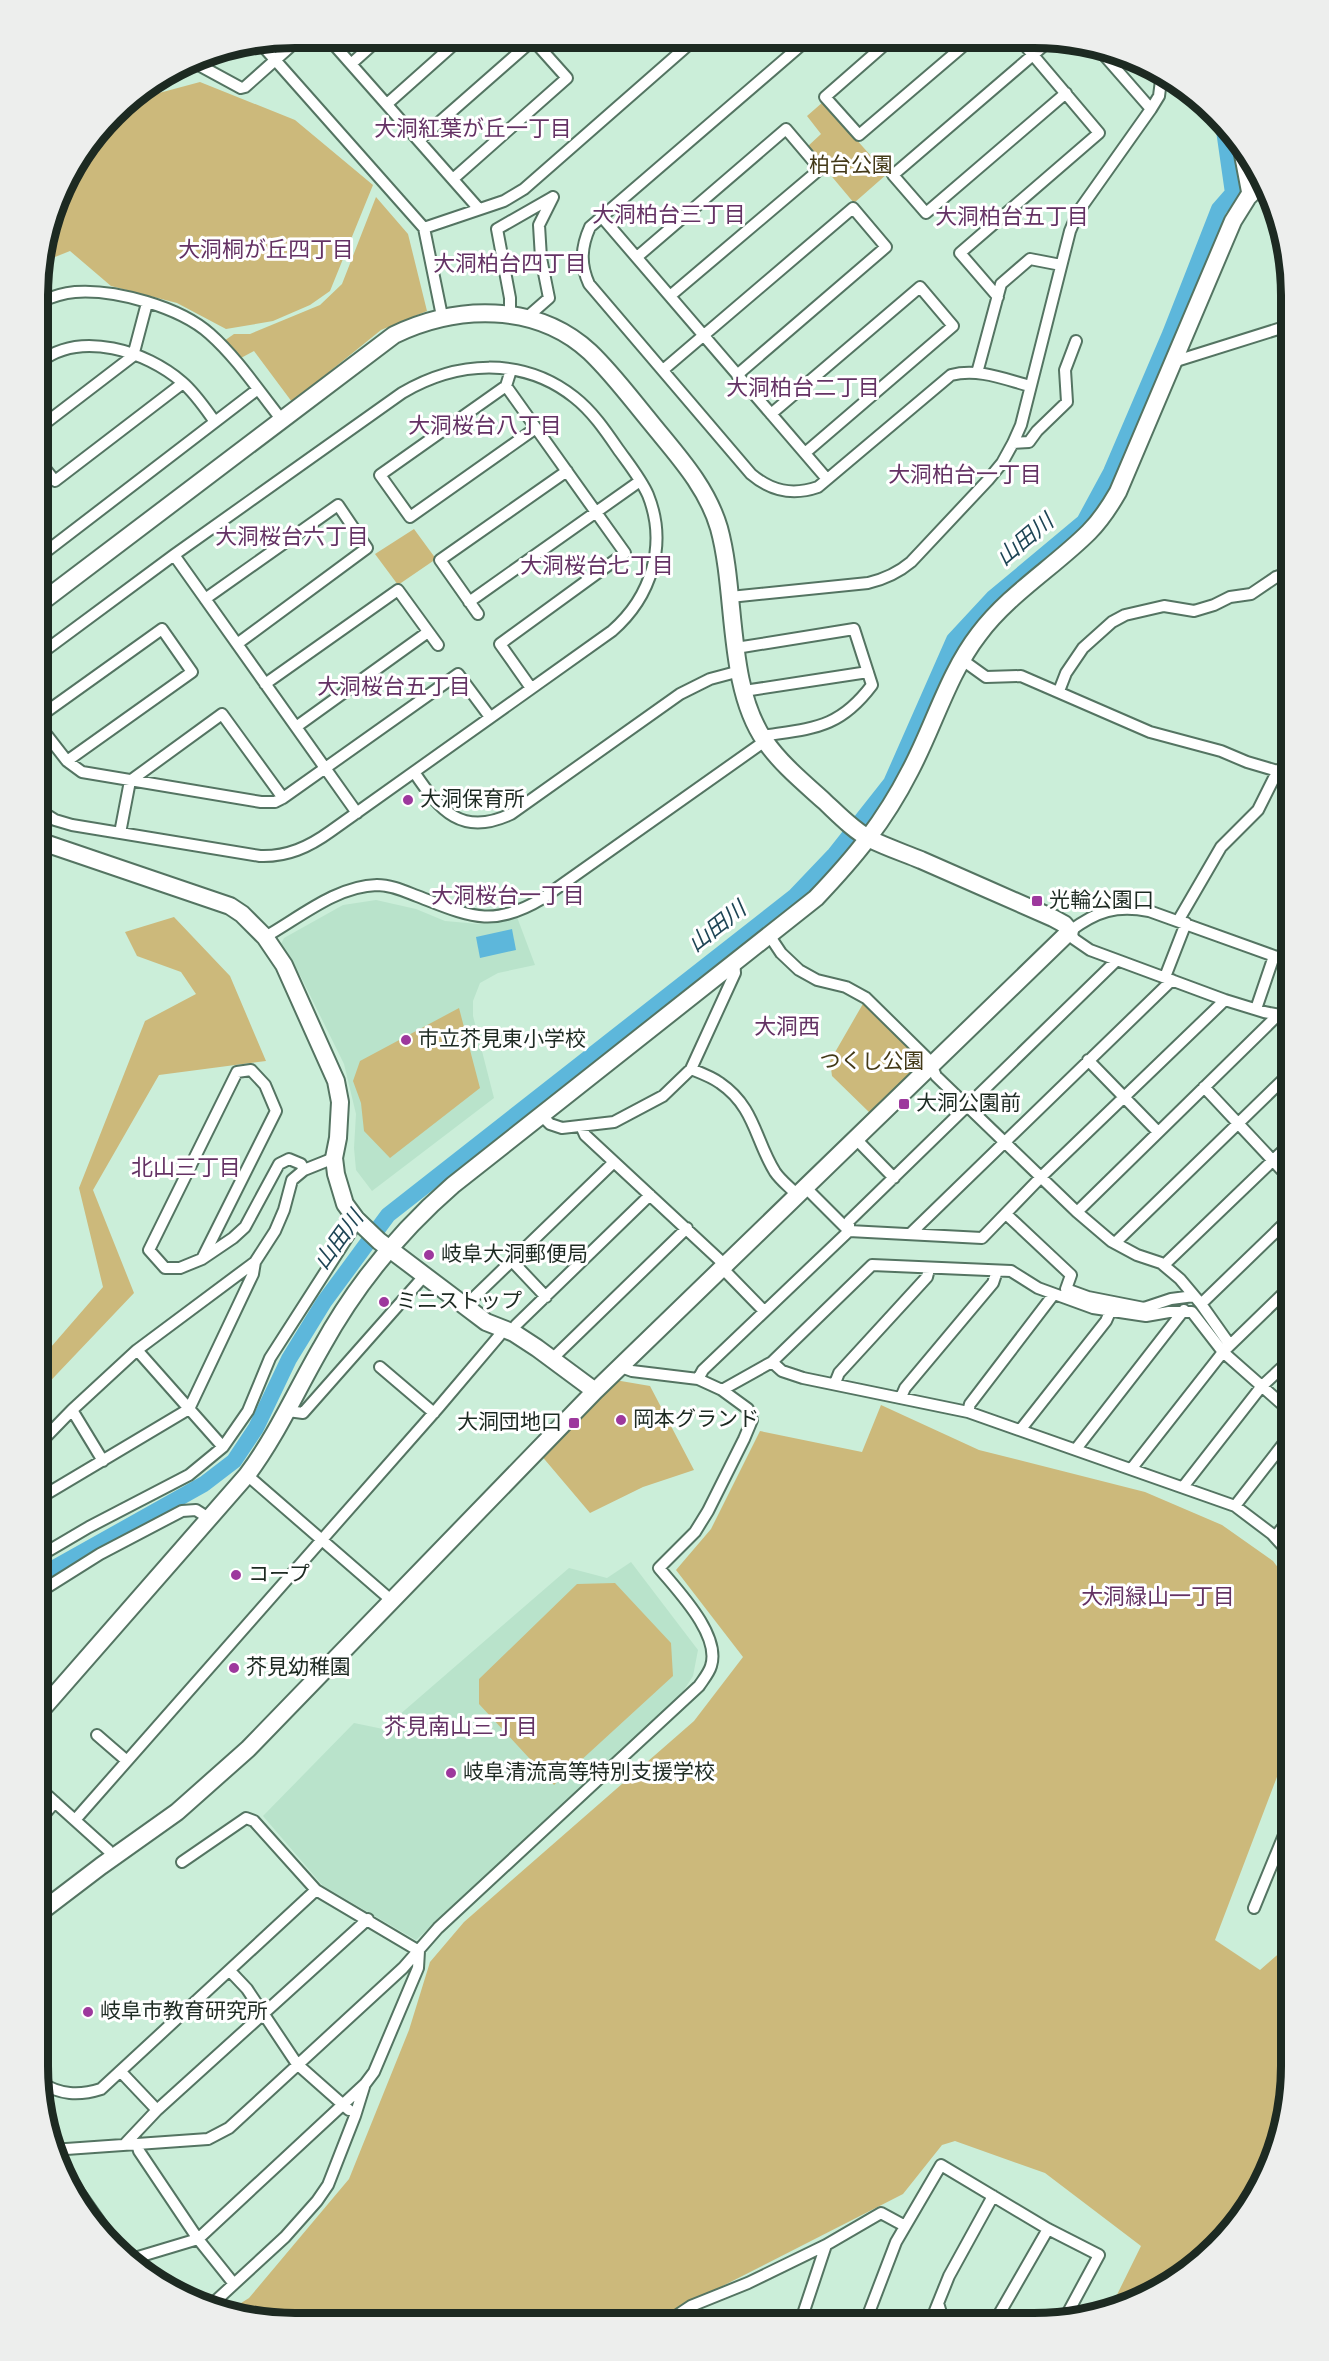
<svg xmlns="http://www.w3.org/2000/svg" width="1329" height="2361" font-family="Overpass,'Noto Sans JP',sans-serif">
<rect width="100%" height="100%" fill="#cbeed9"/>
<path fill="#b9e3cb" d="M376,900l40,9 29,12 34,3 38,-7 18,48 -37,8 -18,10 -7,18v15l21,82 -122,93 -16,-21 -2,-22 2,-34 -12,-50 -43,-87 -20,-33 3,-6 59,-33z
M631,1562l67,88 -5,26 -11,17 -266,247 -93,-54 -60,-70 91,-93 29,6 186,-161 38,10z"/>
<path fill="#ccb97b" d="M200,82l95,38 78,65 -43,106 -20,14 -37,16 -47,8 -49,-26 -66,-17 -41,-35 -30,12 24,-82 61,-79 24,-15 10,6z
M823,102l64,72 -33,29 -47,-56 14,-13 -14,-18z
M376,197l32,37 19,77 -46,19 -89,72 -38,-51 -15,8 -15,-18 10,-7h16l70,-29 22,-21z
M414,529l22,30 -38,26 -23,-31z
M174,917l56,59 36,85 -107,14 -66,115 41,103 -96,101v-32l65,-75 -24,-99 66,-167 51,-27 -15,-22 -44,-16 -12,-24z
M864,1002l62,60 -55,52 -39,-38 -2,-15z
M459,1008l21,80 -90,70 -26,-27 -3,-28 -8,-22 7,-20z
M615,1380l35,6 44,84 -51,17 -53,26 -50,-59z
M881,1405l98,45 166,42 77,33 51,36 18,24v155l-76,200 45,30 31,-27v141l-13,65 -39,74 -48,48 -74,39 -8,1 32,-65 -96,-73 -90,-32 -13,4 -39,49 -251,128 -391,-1 -34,-9 22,-14 100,-119 60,-149 21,-68 34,-40 230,-201 49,-64 -67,-87 35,-41 49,-98 102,21z
M615,1583l56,60 2,33 -119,109 -75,-81v-25l98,-95z"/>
<path fill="#5db7db" d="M512,929l4,21 -36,8 -4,-21z"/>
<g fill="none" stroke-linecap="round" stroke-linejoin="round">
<path stroke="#5db7db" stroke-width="16" d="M1223,123l10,70
M38,1577l166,-93 30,-23 22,-33 33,-69 35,-57 64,-87 407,-319 40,-42 56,-71 63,-143 39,-42 91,-76 27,-50 59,-138 49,-125 14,-16 26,-20"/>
<defs>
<path id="street" d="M328,38l151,171
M602,39l5,5 5,-5
M806,41l-216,186c-9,20 -10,37 -1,57l162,190c20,17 41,22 67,13l133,-112c27,-7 53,4 79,11
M889,41l-64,56 34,38 109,-93
M1048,42l-155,133 33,38 140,-120
M261,44l163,184 18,88
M1096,46l55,63
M203,56l-8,7 46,25 4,-1 55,-49
M351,64l29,-26
M387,104l73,-65
M1237,139l11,58
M419,140l114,-100 34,38 -114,101
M601,216l226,263
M424,228l80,-27 20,-12 170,-149
M637,257l149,-128 34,40 -150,127
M998,297l-38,-44 139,-120 -77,-91
M40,302c11,-5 23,-9 35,-10 40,-3 105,15 135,42 27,24 48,56 71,85
M510,314v-16l-13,-69 56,-32
M525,319l24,-21 -8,-40 -2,-33 14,-28
M40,362c41,-32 106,-11 142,20 13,11 23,26 33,40
M1173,362l118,-37
M511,370l-5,16 -126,89 30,42 126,-89
M663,370l190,-162 33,39 -149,128
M977,373l24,-89 29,-25 31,6
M506,386l119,167 -125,91 31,44
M771,414l149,-127 33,39 -148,127
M39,428l94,-72 14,-53
M1013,443l16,-1 8,-11 30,-29 -2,-32 11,-29
M39,461l16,20 128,-98
M174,555l183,258
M39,557l219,-168
M730,597l138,-14c17,-4 30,-10 43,-21l77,-82 14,-17 11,-20 8,-18 49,-194 8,-19 73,-103 8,-13 3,-23
M205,599l133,-94 29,43 -130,96
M469,602l171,-121
M478,614l-38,-54 127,-89
M736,648l118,-19 18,56c-33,44 -59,43 -110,51
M961,659l25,18 35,-1 129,56 71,19 26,11 44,13
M265,684l133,-94 40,55
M744,691l124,-19
M1059,691l7,-18 17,-25 29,-26 13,-7 39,-9 30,5 20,-6 16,-8 21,-3 25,-17 15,-5
M39,717l123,-88 30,43 -125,89
M39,725l28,36 15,11 179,30h14l8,-4 175,-124 32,43
M296,727l132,-95
M414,772c26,39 48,65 97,42l169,-120 30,-15 30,-8
M39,810l16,10 17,5 188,31c27,1 49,-9 71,-25l281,-200c39,-34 56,-86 36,-136 -7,-16 -20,-32 -30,-46 -13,-19 -26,-38 -44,-52 -52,-41 -118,-36 -172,-4l-228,162 -135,100
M120,833l10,-52 92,-67 61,84
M1178,921l43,-74 37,-37 20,-40
M769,935l12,18 18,17 18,10 29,7 20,11 63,62 7,16 141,136 34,29 26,14 24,8 19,16 21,25 29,41
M265,937c34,-19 71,-51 112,-52 14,0 27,6 40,11 52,20 75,33 126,2l222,-157
M1165,977l21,-54
M1256,1009l18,-53
M1291,1017l-27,-5 -39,-12 -135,-50 -16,-11 -4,-8c27,-20 46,-26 79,-20l125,45 17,4
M1088,1060l70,72
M691,1069c10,4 21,8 29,14 35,24 35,57 55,89 6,9 16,16 23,24
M1204,1087l87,93
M541,1115l9,9 12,4 52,-6 49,-26 28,-27 44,-96 -1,-11
M581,1126l4,9 140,130 2,8 37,38
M856,1139l38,39
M806,1188l43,43 133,7 59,-61 184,-177
M1077,1212l201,-197
M1006,1214l65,61 -5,14 22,8 56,11 27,-9 23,-3
M910,1234l262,-254
M1115,1243l176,-171
M202,1259l74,-148 -11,-26 -14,-15 -14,2 -88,178 16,18h15l22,-9 31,-21 12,-11 34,-63 10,-5 12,5 3,6
M512,1261l34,36
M1164,1265l127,-122
M1201,1304l90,-87
M465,1306l149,-144
M514,1333l2,-8 134,-130
M137,1350l86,97
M552,1359l135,-131
M772,1362l10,9 21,7 165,34 267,94 37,28 19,21
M380,1367l54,46
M698,1379l5,-9 146,-139v-10l267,-260
M835,1383l4,-10 88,-96 2,-8
M722,1390l50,-28 100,-97 139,6 27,17 55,20 53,8 23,-4h23l31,40 68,60
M901,1397l4,-9 88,-105 4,-12
M72,1410l31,51
M288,1411l15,2 122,-138
M968,1412l2,-8 84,-110
M1021,1429l85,-108 4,-9
M38,1445l34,-35 65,-60 118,-88 20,-31 9,-21 8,-30 12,-10 30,-12
M1076,1449l108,-139
M1132,1468l91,-116 68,-66
M247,1475l144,125
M1183,1487l78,-100 30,-28
M38,1499l151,-90 64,-135 2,-12
M1235,1506l56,-72
M1275,1537l16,-20
M38,1557l51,-30 100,-52 34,-28 25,-36 22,-53 88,-137
M38,1593l62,-39 82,-43 14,-1 14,9
M97,1735l30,26
M38,1787l70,63 6,8
M75,1820l363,-412 61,-72 3,-6
M38,1822l17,-20
M182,1862l64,-44 8,3 62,69 103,61
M1254,1908l37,-90
M230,1971l17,18 50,75 52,46
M121,2072l36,38
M40,2082c20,13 39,14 61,7l215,-199
M137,2144l2,7 59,88 36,45
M124,2145l33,-35 211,-191
M52,2150l156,-11 21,-11 174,-160 35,-40 261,-242c4,-6 10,-13 12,-20 10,-31 -33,-75 -52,-98l36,-36 13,-21 36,-72 8,-19 -4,-11 -26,-19 -24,-11 -66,-8 -11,-4
M60,2165l63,90
M128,2260l70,-21 167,-155 9,-12 44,-104 1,-17
M938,2303l6,20
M209,2307l76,-70 32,-36 11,-16 27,-69 9,-29
M667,2322l24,-16 57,-23 78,-38
M800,2323l26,-78 55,-32 24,13
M865,2323l31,-81 45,-77 107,64 51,26 -34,63
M930,2323l19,-47 44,-80
M994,2323l54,-94"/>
<path id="secondary" d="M39,841l191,65 12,8 23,23 19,28 52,116 4,21 -2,36 -4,20 2,16 9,30 11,15 23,22 86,65 21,16 28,11 23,15 58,43
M38,1714l209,-239c30,-40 49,-84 74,-127 34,-62 79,-117 132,-163l363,-287c39,-41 68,-76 94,-127 24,-45 38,-97 69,-137 30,-40 75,-67 110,-102 12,-12 21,-26 29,-40l115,-271 15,-24 15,-15
M38,1914l63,-48 76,-54 71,-63 347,-358 475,-460 -6,-7 -11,-6c-44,-19 -88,-39 -132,-58 -17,-7 -35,-13 -51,-21 -17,-9 -32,-25 -46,-38 -21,-19 -43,-37 -59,-60 -39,-56 -28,-148 -46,-213 -12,-41 -41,-72 -67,-104 -20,-24 -39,-50 -62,-72 -54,-50 -134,-47 -196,-17l-355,269"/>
</defs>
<use href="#street" stroke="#547462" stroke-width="14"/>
<use href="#secondary" stroke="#547462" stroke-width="20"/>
<use href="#street" stroke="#fff" stroke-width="10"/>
<use href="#secondary" stroke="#fff" stroke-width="16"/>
</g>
<g fill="#9d389d" stroke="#fff" stroke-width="2">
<circle cx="408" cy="800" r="6"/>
<rect x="1031" y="895" width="12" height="12" rx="3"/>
<circle cx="406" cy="1040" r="6"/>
<rect x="898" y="1098" width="12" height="12" rx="3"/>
<circle cx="429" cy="1255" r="6"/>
<circle cx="384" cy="1302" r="6"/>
<circle cx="621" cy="1420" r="6"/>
<rect x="568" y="1417" width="12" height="12" rx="3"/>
<circle cx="236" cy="1575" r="6"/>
<circle cx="234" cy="1668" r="6"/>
<circle cx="451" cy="1773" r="6"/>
<circle cx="88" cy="2012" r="6"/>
</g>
<g text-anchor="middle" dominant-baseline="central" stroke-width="6" stroke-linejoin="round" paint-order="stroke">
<g font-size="21" fill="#433917" stroke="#fff">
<text x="851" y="166">柏台公園</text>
<text x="872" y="1062">つくし公園</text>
</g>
<g font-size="21" fill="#1d2a22" stroke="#fff" text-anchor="start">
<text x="420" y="800">大洞保育所</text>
<text x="1049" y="901">光輪公園口</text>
<text x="418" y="1040">市立芥見東小学校</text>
<text x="916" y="1104">大洞公園前</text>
<text x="441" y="1255">岐阜大洞郵便局</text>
<text x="396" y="1302">ミニストップ</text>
<text x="633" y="1420">岡本グランド</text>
<text x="562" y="1423" text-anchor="end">大洞団地口</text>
<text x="248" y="1575">コープ</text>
<text x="246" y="1668">芥見幼稚園</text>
<text x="463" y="1773">岐阜清流高等特別支援学校</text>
<text x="100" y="2012">岐阜市教育研究所</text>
</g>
<g font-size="22" fill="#643264" stroke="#fff">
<text x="473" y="130">大洞紅葉が丘一丁目</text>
<text x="669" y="216">大洞柏台三丁目</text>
<text x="1012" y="218">大洞柏台五丁目</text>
<text x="266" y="251">大洞桐が丘四丁目</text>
<text x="510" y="265">大洞柏台四丁目</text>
<text x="803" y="389">大洞柏台二丁目</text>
<text x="485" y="427">大洞桜台八丁目</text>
<text x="965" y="476">大洞柏台一丁目</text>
<text x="292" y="538">大洞桜台六丁目</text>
<text x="597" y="567">大洞桜台七丁目</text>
<text x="394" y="688">大洞桜台五丁目</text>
<text x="508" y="897">大洞桜台一丁目</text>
<text x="787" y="1028">大洞西</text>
<text x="186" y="1169">北山三丁目</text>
<text x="1158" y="1598">大洞緑山一丁目</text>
<text x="461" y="1728">芥見南山三丁目</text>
</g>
<g font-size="22" font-style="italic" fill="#1e4555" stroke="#fff">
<text transform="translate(1026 541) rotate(-40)">山田川</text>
<text transform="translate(718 928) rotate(-38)">山田川</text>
<text transform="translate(340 1241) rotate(-54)">山田川</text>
</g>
</g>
<path d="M0 0H1329V2361H0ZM295 48H1034A247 247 0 0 1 1281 295V2066A247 247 0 0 1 1034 2313H295A247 247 0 0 1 48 2066V295A247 247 0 0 1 295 48Z" fill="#edeeed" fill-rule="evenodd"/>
<path fill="none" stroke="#1d2a22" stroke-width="8" d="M295 48H1034A247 247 0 0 1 1281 295V2066A247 247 0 0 1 1034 2313H295A247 247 0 0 1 48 2066V295A247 247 0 0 1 295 48Z"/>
</svg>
